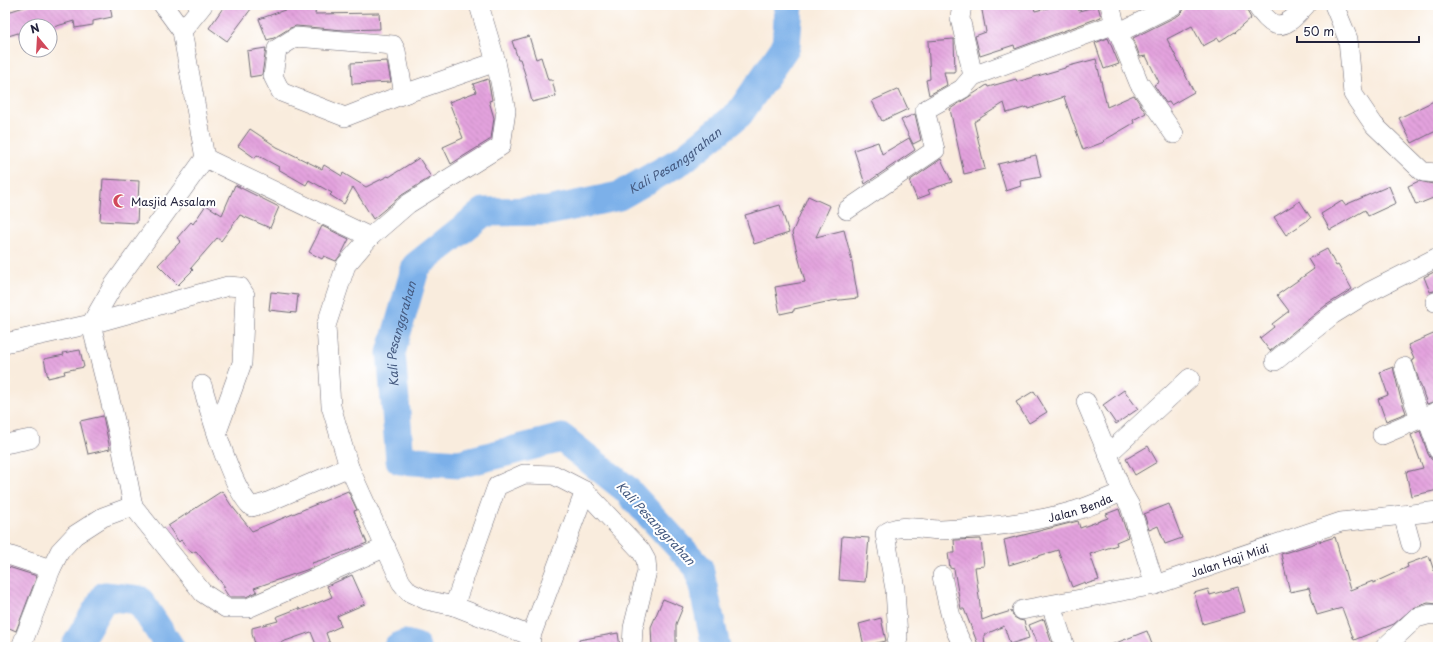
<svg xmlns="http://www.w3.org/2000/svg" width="1443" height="652" font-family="'Playpen Sans',sans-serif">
<defs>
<pattern id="building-back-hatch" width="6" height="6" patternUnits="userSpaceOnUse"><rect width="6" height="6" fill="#e3a2dd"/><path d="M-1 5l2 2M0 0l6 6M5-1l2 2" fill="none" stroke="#c28bbf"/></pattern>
</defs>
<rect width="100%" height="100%" fill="#fff"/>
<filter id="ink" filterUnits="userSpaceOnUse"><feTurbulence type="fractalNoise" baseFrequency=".025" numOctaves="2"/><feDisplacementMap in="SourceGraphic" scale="8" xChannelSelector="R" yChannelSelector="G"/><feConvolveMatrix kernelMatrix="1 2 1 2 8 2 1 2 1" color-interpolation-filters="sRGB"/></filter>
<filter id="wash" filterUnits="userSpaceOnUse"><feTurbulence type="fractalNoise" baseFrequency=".012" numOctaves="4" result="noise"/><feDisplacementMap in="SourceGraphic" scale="16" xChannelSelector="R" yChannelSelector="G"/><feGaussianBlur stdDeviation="0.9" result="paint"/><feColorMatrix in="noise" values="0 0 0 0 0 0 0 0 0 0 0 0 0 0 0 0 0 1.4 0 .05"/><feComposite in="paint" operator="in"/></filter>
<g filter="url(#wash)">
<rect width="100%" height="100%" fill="#f9ecdd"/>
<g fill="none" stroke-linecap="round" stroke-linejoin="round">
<g stroke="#7cb0e9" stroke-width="29">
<path d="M75,647l30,-51 34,4 31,47"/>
<path d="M398,647l7,-3 11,3"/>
<path id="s1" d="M716,647l-17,-79 -74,-80 -63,-50 -103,26 -59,-4 -9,-107 25,-87 68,-54 64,-1 71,-15 63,-36 57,-46 47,-68 3,-41"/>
</g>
</g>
<g id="blocks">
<path fill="url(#building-back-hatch)" d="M30,5h80l2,12 -19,4v4l-18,3 -1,-7 -24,7v-2h-24v9l-7,2 -1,-4 -13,4v-24z
M225,5h29l-27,36 -18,-13z
M981,5h52l2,6 25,-6h18l1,6 19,-5 3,11 -86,32 -1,-4 -34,11 -5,-20 11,-4z
M1185,5h60l2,6 4,7 -17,15v-1l-14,9 -2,-3 -15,8 -11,-20 -25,13 27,53 -23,13 -2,-3 -3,1 -12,-18 5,-3 -13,-26 -6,1 -7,-19 46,-23 4,-4z
M296,6l20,1 -1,7 64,-1 1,16 -37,1 -47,-4 -6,2 -16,10 -7,2 -8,-21z
M529,36l7,23 5,-2 7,23h4l4,16 -24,6 -7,-28 -5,-15h-2l-6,-18z
M1108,38l11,26 -15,5 -9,-26z
M954,39l1,33h-11l3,13 -18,10 -3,-15 4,-1 -2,-38z
M266,48l-4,27 -12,2 -3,-26z
M1096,59l11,48 27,-12 12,18 -13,7 1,3 -31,18 1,1 -21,8 -19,-53 -36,12 -1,-2 -20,6 -3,-10 -30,19 11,47 -21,5 -14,-65 37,-24 1,2 28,-8 1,3 48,-14v-1z
M387,61l4,21 -39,2 -1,-21z
M488,79l4,21 -3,1 5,17 -3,21 -40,25 -8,-17 20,-9 -14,-36 27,-10 -3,-8z
M899,89l9,20 -26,12 -10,-20z
M1438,99v31l-26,13 -13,-25z
M915,114l6,26 -8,4 -12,-24z
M250,129l27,18 45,22 2,-4 18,11 1,-3 23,14 22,-11 1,1 30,-19 12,19 -29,18 -29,24 -20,-32 -9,17 -14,-9 2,-2 -23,-13 -3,5 -28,-16 1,-2 -22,-12 -2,3 -17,-12z
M909,138l6,12 -50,34 -11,-34 24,-8 4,12z
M1036,155l5,22 -21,4 1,5 -15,5 -8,-27z
M941,159l11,23 -24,8 2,4 -13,5 -8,-18z
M103,179l36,2 -2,42 -37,-2z
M1419,181l14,3 5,12 -22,9 -8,-19z
M235,185l44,22 -9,21 -30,-13 -19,26 -4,-3 -26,30 2,2 -15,15 -20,-20 23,-24 -4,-3 14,-16 2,2 13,-19 16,10z
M1389,186l7,17 -28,13 -3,-6 -35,20 -9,-16 21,-13 3,4z
M808,196l22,10 -14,31 28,-7 7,27 7,41 -27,3 -37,8v2l-14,3 -5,-27 30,-5 -13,-49z
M1300,201l11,17 -25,17 -12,-18z
M780,205l9,28 -35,11 -9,-29z
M322,226l27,13 -7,14 -6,8 -12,-5 -2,3 -13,-7z
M1327,249l9,17 2,-1 14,24 -27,17 -55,45 -10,-13 14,-11 -2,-3 17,-13 -12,-16 37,-26 -6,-10z
M1436,271l2,5v14l-8,2 -6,-15z
M271,292l27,3 -2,18 -27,-3z
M1438,332v68l-11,4 -15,-44 2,-1 -6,-14z
M80,350l4,17 -20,4 1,3 -17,4 -4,-19 20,-4 -1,-2z
M1393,367l7,29 6,17 -20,8 -8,-22 10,-4 -8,-23z
M1124,390l14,19 -22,15 -13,-19z
M1034,391l13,21 -18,11 -13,-21z
M103,416l7,33 -22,5 -8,-33z
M1420,431l8,23 3,5 7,3v28l-27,6 -5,-24 17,-4 -12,-33z
M1148,446l9,16 -22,13 -9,-16z
M222,491l9,14 21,26 96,-40 9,19 -3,1 13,32 -30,12 -25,8 1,4 -7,3 -52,18 3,4 -11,5h-17l-6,-9 2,-1 -29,-36 -4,2 -11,-13 -2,2 -11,-16z
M1169,504l13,34 -17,6 -7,-18 -9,4 -5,-16z
M1119,509l9,28 -12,5 1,3 -27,9 9,26 -13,4 -1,-2 -13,5 -14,-37 -49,15 -5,-25 74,-19 2,7 28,-10 -2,-4z
M842,536l27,2 -4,44 -26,-2z
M1335,537l15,53 23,-9v2l35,-16 -1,-3 22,-8 5,15 4,-1v34l-10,-1 -15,5 -19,16 -40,16 -12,-32 -25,7 -8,-27 -19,4 -9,-38z
M981,539l3,27 -9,1 7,53 13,-5v1l16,-5 3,6 5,3 5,1 5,17 -19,6 -6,-18 -20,9 1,12h-6l-15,-38h-3l-7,-40 -4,-1 -2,-15h7l-1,-13z
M5,566l32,10 -21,55 -11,-5z
M352,575l13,29 -28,12 4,10 -15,7 5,14h-14l-6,-15 -43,15h-12l-4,-13v-6l26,-7 -2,-4 23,-9 1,2 32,-13 -5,-11z
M1238,587l7,25 -42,12 -9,-31 14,-4 2,6z
M663,599l20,8 -7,17v23h-24l-1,-20z
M881,618l5,23 -22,5 -5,-22z
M1044,619l9,28h-15l-9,-22z
M1147,631l6,16h-45v-1z
M618,633l2,14h-41v-7z"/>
</g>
</g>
<g filter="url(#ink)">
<use href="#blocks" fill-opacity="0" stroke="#6d6974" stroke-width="1"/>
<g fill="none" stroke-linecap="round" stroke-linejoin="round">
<defs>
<g id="street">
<path d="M163,5l19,26 23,127 -92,128 -22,38 29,116 13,66 70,87 23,15h22l138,-61"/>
<path d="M479,5l17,57 10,49 -5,35 -93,58 -38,33 -24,28 -20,61 5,80 18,61 52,115 8,10 17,8 28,6 77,30"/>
<path d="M1110,5l5,19"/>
<path d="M1256,5c4,6 11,16 18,19 13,5 24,-11 32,-19"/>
<path d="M1334,5l14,34 5,55 21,31 49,47 15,1"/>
<path d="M182,31l21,-26"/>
<path d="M1118,33l56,-28"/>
<path d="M296,37l97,8 3,6 8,43 -59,23 -64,-25 -8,-16 4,-27z"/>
<path d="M973,76l142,-52 24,59 35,51"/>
<path d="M404,94l92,-32"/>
<path d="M205,158l165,79"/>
<path d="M847,210l88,-60 -10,-40 37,-21 11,-13 -13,-58 2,-13"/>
<path d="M1435,302l3,-1"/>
<path d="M5,343l86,-19 137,-38 12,1 5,8 -3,68 -25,69"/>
<path d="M1275,361l57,-46 37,-23 69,-35"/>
<path d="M1404,367l7,26 9,25"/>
<path d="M202,385c8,27 30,106 50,122l16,-5 81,-35"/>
<path d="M1086,402l22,52 14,38 8,14 25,79"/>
<path d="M1426,415l12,35"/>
<path d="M1382,435l56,-24"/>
<path d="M5,444l25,-5"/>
<path d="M1108,454l82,-76"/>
<path d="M1403,515l8,29"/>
<path d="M5,554l46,15"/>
<path d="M942,576c5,24 9,50 22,71"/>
<path d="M1051,605l14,42"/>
<path d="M454,606l43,-120 27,-12 30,1 31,16 56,60 5,9 1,11 -14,57 -1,19"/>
<path id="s2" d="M1022,610l133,-25 186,-63 97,-11"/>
<path d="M21,647l30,-78 9,-18 15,-16 28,-18 30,-11"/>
<path d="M530,647l1,-11 54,-145"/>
<path id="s3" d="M896,647l2,-10 -3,-48 -10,-55c11,-12 41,-4 56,-4 45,-2 93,-7 136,-20 15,-4 30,-12 45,-18"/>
<path d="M1385,647l31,-29 15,-4 7,1"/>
</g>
</defs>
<use href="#street" stroke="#6d6974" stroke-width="20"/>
<use href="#street" stroke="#fff" stroke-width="19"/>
</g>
</g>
<defs>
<symbol id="mosque-bare" viewBox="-9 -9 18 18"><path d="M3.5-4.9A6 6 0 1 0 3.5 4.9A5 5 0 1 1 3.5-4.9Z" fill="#d1495b" stroke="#fff" stroke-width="2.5" paint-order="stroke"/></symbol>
</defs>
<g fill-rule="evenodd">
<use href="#mosque-bare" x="110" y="191" width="20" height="20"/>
</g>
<g text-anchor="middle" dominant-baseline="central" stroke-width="4" stroke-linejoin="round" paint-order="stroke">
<g font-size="11" fill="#22223b" stroke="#fff" text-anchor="start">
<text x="131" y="201">Masjid Assalam</text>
</g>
<g font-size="11" fill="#22223b" stroke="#fff">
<text stroke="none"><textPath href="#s3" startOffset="313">Jalan Benda</textPath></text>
<text stroke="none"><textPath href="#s2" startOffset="214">Jalan Haji Midi</textPath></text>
</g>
<g font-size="12" font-style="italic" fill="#465b81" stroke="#fff">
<text stroke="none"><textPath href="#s1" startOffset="923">Kali Pesanggrahan</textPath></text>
<text stroke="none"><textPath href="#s1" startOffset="563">Kali Pesanggrahan</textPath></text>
<text transform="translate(656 523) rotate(47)">Kali Pesanggrahan</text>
</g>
</g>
<rect width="1443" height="652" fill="none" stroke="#fff" stroke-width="20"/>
<g transform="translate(38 38) rotate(342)"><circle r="19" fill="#ffffff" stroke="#a7a7b1"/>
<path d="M0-3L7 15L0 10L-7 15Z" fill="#d1495b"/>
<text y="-6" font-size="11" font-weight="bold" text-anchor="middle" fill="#22223b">N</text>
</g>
<path d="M1297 36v6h122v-6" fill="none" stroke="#22223b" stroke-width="2"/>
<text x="1303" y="36" font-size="12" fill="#22223b" stroke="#ffffff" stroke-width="3" paint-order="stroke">50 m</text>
</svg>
